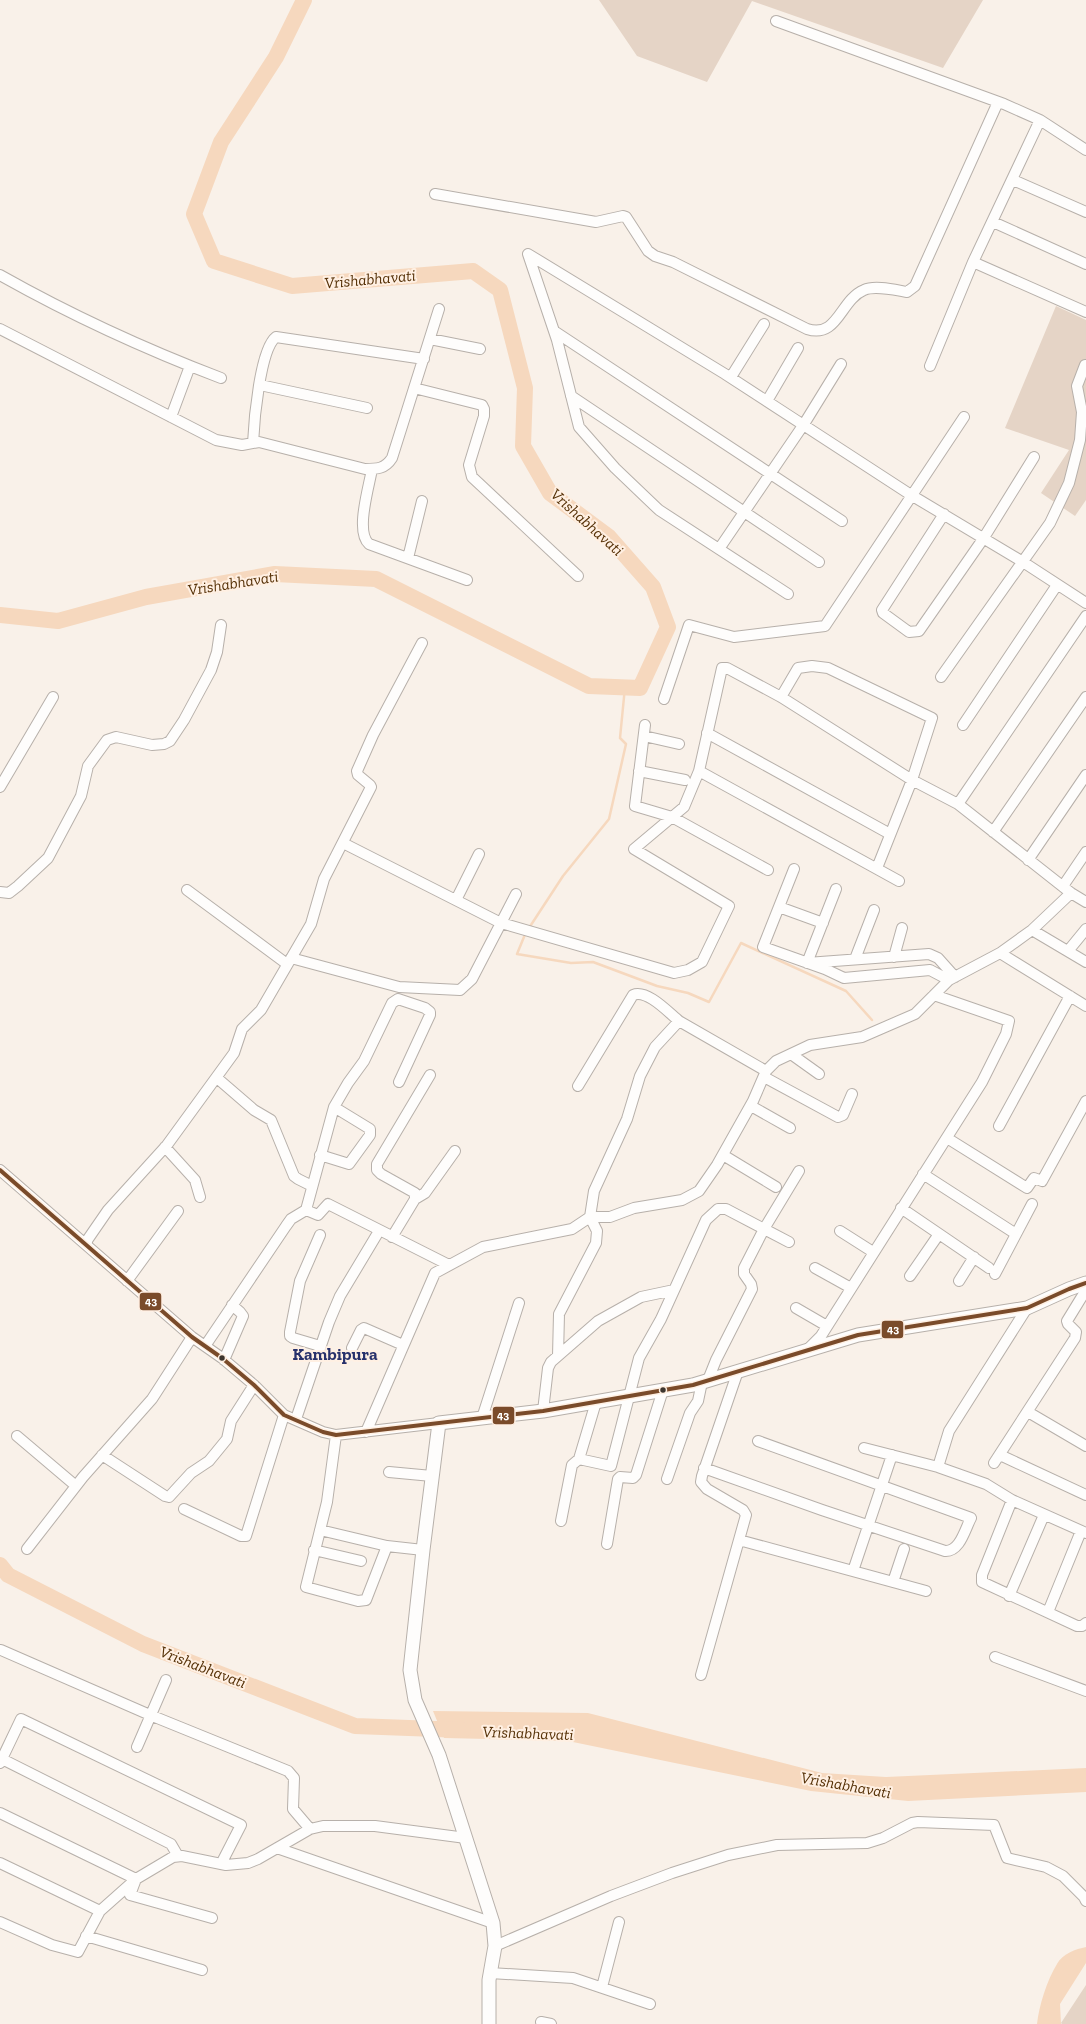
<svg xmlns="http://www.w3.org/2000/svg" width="1086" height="2024" font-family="'Zilla Slab',serif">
<rect width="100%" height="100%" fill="#f9f1e9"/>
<path fill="#e5d4c6" d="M599,0h384l-40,68 -191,-67 -45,81 -70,-26z
M1056,306l30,14v180l-11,16 -34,-23 28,-43 -64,-22z
M1086,1985v39h-24l-1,-1z"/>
<path fill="#f6d8be" d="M433,1711l155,2 234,60 64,4 200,-9v24l-178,9 -97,-10 -243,-50 -124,-3z
M1086,1947v16l-26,41 1,20h-24c2,-18 10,-44 20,-60 5,-10 19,-15 29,-17z"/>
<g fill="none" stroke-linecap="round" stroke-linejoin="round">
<path stroke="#f6d8be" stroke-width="2.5" d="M529,928l34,-52 46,-57 17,-75 -6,-6 5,-51
M526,932l-9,22 54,9 22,-1 64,24 31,7 21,9 32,-59 105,48 26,29"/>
<path stroke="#f6d8be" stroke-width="16" d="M0,615l58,6 88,-24 129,-23 101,5 213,107 51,2 28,-61 -15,-40 -44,-50 -59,-44 -27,-47 2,-58 -25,-98 -27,-19 -181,15 -78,-25 -20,-47 27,-72 55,-85 28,-57
M0,1565l8,10 135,69 212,82 108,4"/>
<defs>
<path id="minor" d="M776,21l228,83 36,16 46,30
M1040,120l-67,142 113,50
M1013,180l73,32
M435,194l161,28 27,-6 3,1 22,34 7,5 18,6 134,67c31,10 33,-29 57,-39 11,-5 31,0 43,2l8,-6 83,-184
M993,222l93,42
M0,275c71,40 145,74 221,103
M0,329l216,111 26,5 17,-3 106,27c12,0 20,0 27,-11l47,-149
M554,331l288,190
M430,339l50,10
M930,366l43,-104
M731,377l33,-53
M260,385l107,23
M414,388l68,17 2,4v7l-15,49 3,12 106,99
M571,396l248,166
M767,401l31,-53
M171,417l19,-51
M253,443c1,-22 7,-94 23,-106l148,22
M372,469c-3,18 -17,63 -3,75l98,36
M944,514l-62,96 1,3 26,19 10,-1 64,-92 51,-82
M719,549l85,-125 37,-60
M408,558l14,-57
M788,594l-129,-84 -44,-42 -36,-41 -22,-87 -29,-86 197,120 186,121 112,67 63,41
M941,677l109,-154 19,-40 11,-43 2,-28 -5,-26 8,-21
M781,697l17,-29 14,-2 16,2 104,50 -20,62 -35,88
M664,699l25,-74 45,12 91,-11 139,-209
M645,725l-10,81 37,11 96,53
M963,725l94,-140
M707,733l183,101
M644,736l35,8
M639,771l46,9
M0,787l53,-90
M958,804l128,-188
M993,832l93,-135
M343,843l158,80 173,50 14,-3 14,-8 27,-56 -95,-57 50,-42 15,-36
M1028,860l58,-85
M794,869l-31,78 62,22 19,9 86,-8 19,10
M899,881l-200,-110 23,-103h5l54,29 131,83 46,24 113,89 15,9
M1063,886l23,-34
M836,889l-29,74 122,-9 9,4 17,19
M187,890l100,74
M0,892l9,1 9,-7 30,-28 33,-62 7,-30 19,-26 9,-3 36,8 12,-1 6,-3 14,-21 27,-50 6,-18 4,-27
M456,900l23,-46
M779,907l44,16
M1032,930l54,32
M1068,951l18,-22
M1000,953l86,53
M894,957l8,-29
M291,958l108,29 61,3 12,-11 44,-85
M855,959l19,-49
M791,1054l28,20
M764,1077l74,40 5,-2 9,-21
M217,1078l37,32 17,10 23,56 4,3 14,7
M399,1082l31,-67v-3l-5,-4 -27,-9 -6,4 -28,58 -16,22 -14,24 -28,103 12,5 10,-11 121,61
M578,1086l55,-91c14,-6 35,17 46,26
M751,1106l39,22
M999,1126l71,-130
M947,1138l80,50 7,-10 8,3 44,-80
M165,1147l30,33 5,17
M320,1155l29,9 21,-29v-6l-36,-22
M723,1155l53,32
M0,1170l192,167 30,21 32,27 30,30 39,17 13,3 103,-12
M923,1174l93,60
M415,1199l10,-6 30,-42
M901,1208l88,60
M840,1231l33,21
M320,1235l-20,46 -10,51v4l3,2 27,8
M392,1237l23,-38v-6l-34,-19 -4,-4v-6l53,-89
M86,1244l2,-5 20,-29 59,-65 67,-92 8,-24 19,-19 50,-86 13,-45 47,-92 -1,-2 -12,-10 -1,-4 16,-36 49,-92
M815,1268l36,20
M995,1274l37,-70
M910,1276l29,-42
M127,1281l51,-70
M959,1281l15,-24
M796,1308l31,18
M1027,1308l-78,123 -11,36 48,17 26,16 74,33
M205,1346l81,-120 5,-7 15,-9
M352,1348l9,-18 3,-2 39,17
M807,1350l14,-14 161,-254 24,-48 3,-13 -75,-26
M558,1356l1,-42 37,-71 1,-12 -7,-14 4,-26 33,-72 13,-43 15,-29 24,-26 87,50
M224,1360l19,-44 -3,-4 -8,-7
M708,1380l8,-20 36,-71 -1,-5 -7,-10v-6l20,-39 35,-58
M596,1402l-17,57 32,7 28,-108 22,-39 45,-99 12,-11h8l63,33
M543,1411l5,-43 3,-6 47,-41 43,-24 33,-7
M1028,1412l58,34
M482,1418l37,-115
M296,1419l33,-97 11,-26 39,-65
M366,1432l69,-159 48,-26 89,-18 18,-12h20l24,-9 48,-8 17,-9 18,-26 36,-64 13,-30 10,-10 34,-16 52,-8 53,-23 34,-34 51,-27 32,-23 39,-37
M336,1435l-9,67 -21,85 52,14 8,-1 21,-54
M17,1436l59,50
M864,1448l74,19
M102,1455l63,41 4,1 22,-24 18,-12 18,-22 4,-18 23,-36
M1000,1455l86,40
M994,1463l81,-125 1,-6 -8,-8 -1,-3 19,-31
M704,1468l118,42 123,41c15,1 20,-22 26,-33l-213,-77
M389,1472l43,4
M667,1479l23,-66 8,-12 4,-19
M1012,1500l-30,75v7l95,44h5l4,-3
M184,1509l57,27h5l38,-121
M561,1521l11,-56 7,-6
M320,1530l67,16 36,4
M739,1540l187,51
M607,1544l11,-65 2,-2 13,1 3,-3 27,-85
M27,1549l56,-72 69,-78 40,-62
M314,1550l47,11
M853,1571l39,-116
M893,1582l11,-33
M1009,1596l35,-81
M1048,1612l33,-81
M1,1650l149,65 138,56 6,7 -1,31 17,20
M995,1657l91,34
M701,1675l45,-160 -3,-5 -36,-21 -6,-7 1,-6 36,-105
M137,1747l29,-67
M2,1759l169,85 7,12
M0,1763l21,-44 220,106 -20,39
M0,1813l136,66 -6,16 82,23
M277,1848l216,75
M0,1863l100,48
M0,1922l52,23 26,7 22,-41 36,-32 37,-22 9,-1 44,9 22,-2 10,-4 52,-30 13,-3h52l91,12
M86,1936l116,34
M495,1946l116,-50 61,-23 56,-18 49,-10 90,-2 16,-5 29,-15 6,-1 76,3 13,33 39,9 17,9 21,21 2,4
M490,1973l83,5 77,26
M602,1987l17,-65
M541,2022l10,2"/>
<path id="tertiary" d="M489,2024v-44l6,-34 -2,-23 -54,-168 -24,-55 -5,-30 13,-120 16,-127 104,-12 150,-26 165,-50 169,-27 42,-19 17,-6"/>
</defs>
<use href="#minor" stroke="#b7b0aa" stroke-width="12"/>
<use href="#tertiary" stroke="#b7b0aa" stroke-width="15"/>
<use href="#minor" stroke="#fefdfc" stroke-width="10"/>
<use href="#tertiary" stroke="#fefdfc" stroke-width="13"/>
<defs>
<path id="bus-1" d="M0,1170l192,167 30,21 32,27 30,30 39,17 13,3 207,-24 150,-26 165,-50 169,-27 42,-19 17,-6"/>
</defs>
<use href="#bus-1" stroke="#fff0e3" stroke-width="7"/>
<use href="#bus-1" stroke="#7a4b2a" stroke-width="4"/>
</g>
<g fill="#3d362f" stroke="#fff0e3" stroke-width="1.5">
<circle cx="222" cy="1358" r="3.5"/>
<circle cx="663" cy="1390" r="3.5"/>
</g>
<g text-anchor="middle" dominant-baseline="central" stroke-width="4" stroke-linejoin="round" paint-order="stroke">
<g font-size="16" font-style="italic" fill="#563107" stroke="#fff0e3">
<text transform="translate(370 279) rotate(-5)">Vrishabhavati</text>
<text transform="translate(587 522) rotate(42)">Vrishabhavati</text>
<text transform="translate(233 583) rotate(-9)">Vrishabhavati</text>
<text transform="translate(203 1667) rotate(21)">Vrishabhavati</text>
<text transform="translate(528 1733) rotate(2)">Vrishabhavati</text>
<text transform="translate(846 1785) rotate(10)">Vrishabhavati</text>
</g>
<g font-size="17" font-weight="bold" fill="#28316b" stroke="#fff0e3">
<text x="335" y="1354">Kambipura</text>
</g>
</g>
<g stroke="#fff0e3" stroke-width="1.5">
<rect x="139" y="1292" width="23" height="19" rx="4" fill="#7a4b2a"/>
<rect x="881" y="1320" width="23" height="19" rx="4" fill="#7a4b2a"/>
<rect x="492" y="1406" width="23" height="19" rx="4" fill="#7a4b2a"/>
</g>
<g font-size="11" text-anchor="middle" font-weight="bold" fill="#fff">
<text x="151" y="1305">43</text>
<text x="893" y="1333">43</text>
<text x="503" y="1419">43</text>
</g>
</svg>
